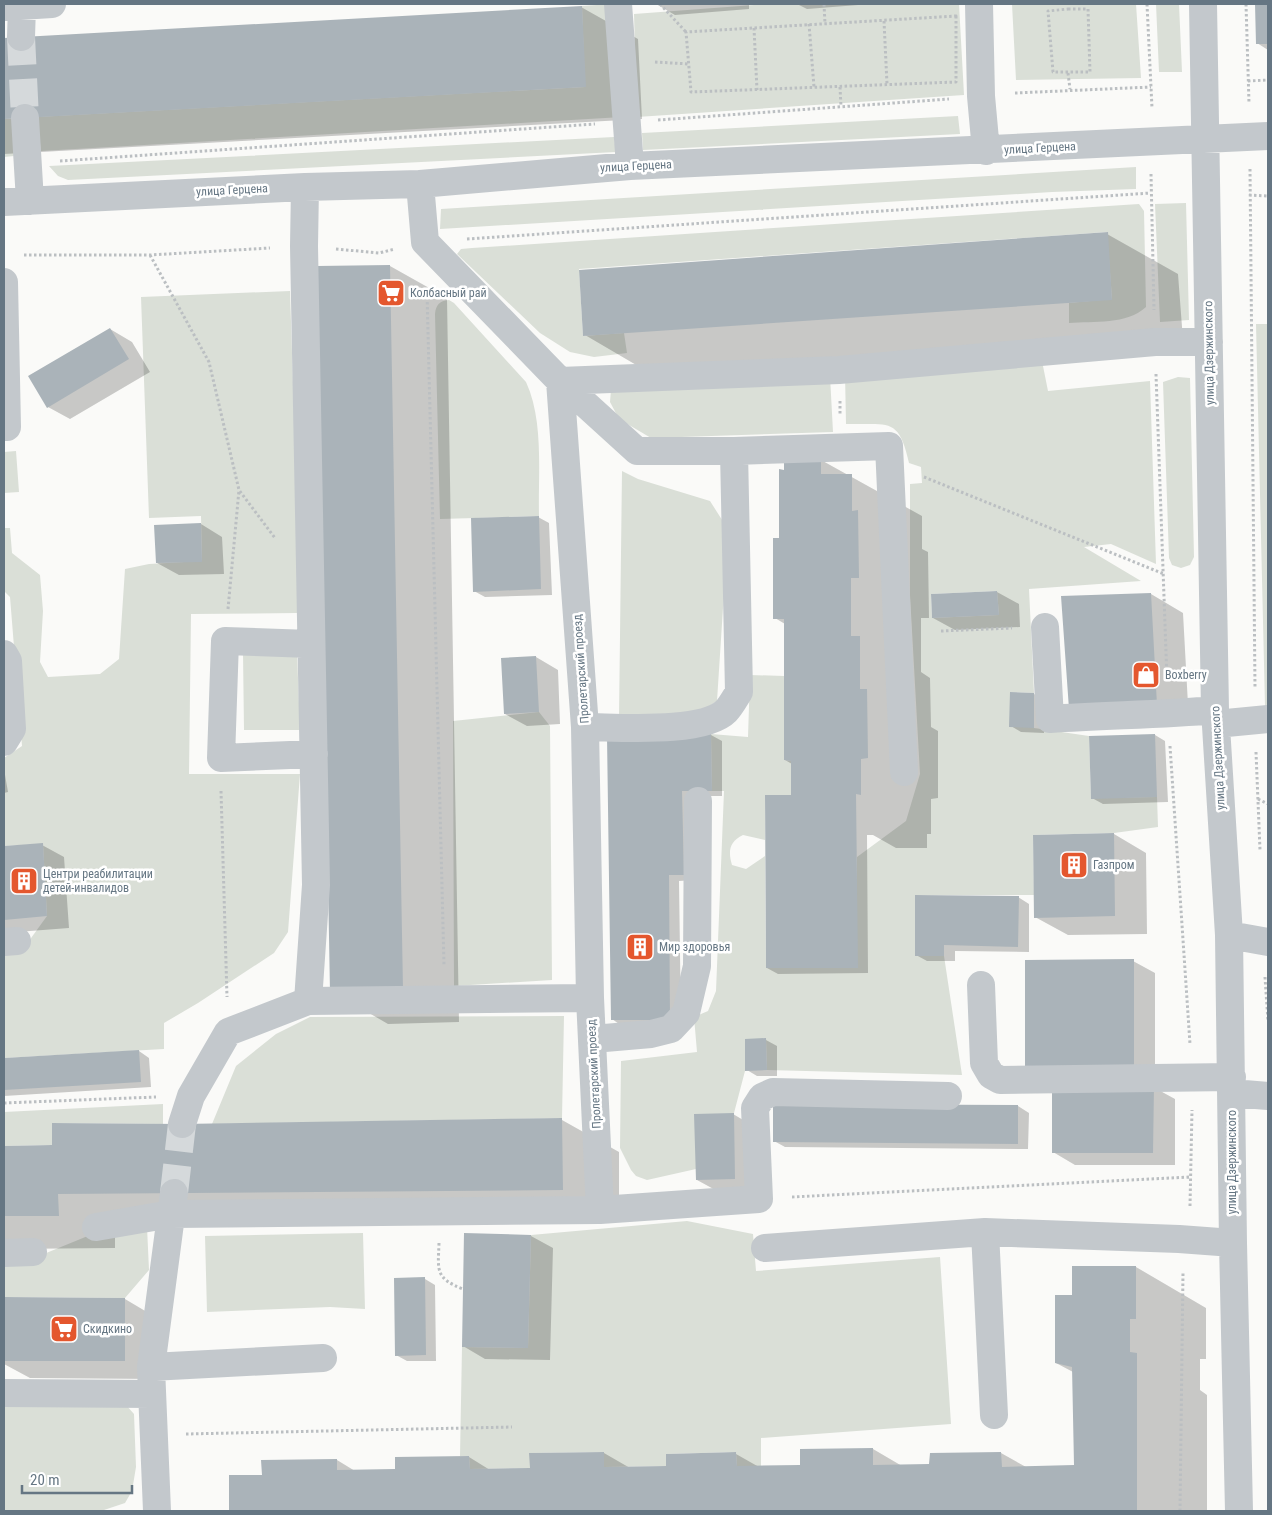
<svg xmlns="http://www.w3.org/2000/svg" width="1272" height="1515" font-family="'Roboto Condensed',sans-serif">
<rect width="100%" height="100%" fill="#fafaf8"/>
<path fill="#dadfd7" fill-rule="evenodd" d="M611,4l11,113 -581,34 -4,-34 548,-30 -3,-81z
M769,4h190l5,91 -327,22 -3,-103z
M1012,4h124l5,74 -125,2z
M1156,4h23l3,68h-23z
M958,116l2,18 -317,16 -1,-17z
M4,119h8l2,37 -10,1z
M614,137l2,15 -548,28 -10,-4 -9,-10z
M1136,167v22l-84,3 -612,37 1,-20z
M1186,203l3,117 -29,2 -5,-118z
M1139,204l5,7 2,96c-19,18 -53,14 -77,16v-20l43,-4 -5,-67 -528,37 4,67 41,-3 3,20 -33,4 -24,-5 -30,-19 -83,-79 4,-5 11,-1z
M290,291l10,307 -3,15 -106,1 -2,160h111l-12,158 -14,21 -76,50 -34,20v26l-160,9v-111l22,-2 21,-29 -4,-72 -39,2v-88l18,-12 -12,-149 -6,-6v-63h6l2,25 28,22 3,36 -3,51 8,15 52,-3 19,-15 6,-90 24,-5 53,-3 -1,-45 -52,2 -8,-221z
M449,300l5,3 72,79c18,39 12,91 13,134l-99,3 -5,-205c1,-9 4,-13 14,-14z
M1256,324h12v382h-3z
M1042,361l6,30 102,-10 6,183 -45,-20 -27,3 57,34 -112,8 5,104 -24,-1 24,36 55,8 2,62 66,-1 1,30 -44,6 -81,2 1,60h-119v60l29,1 18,119 -195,-5 -1,-31h-21v32l-11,42 -38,56 -49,11 -11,-4 -5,-6 -11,-22 1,-87 76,-9 -3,-35 14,-6 8,-20 8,-200h-12l-1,-57 37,3 2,-62 34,1v84l7,1v34h-26v45l-22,-5c-14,7 -15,16 -11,30l14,4 19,-13 1,112h91v-111l49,-36 14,-47 -10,-179v-111l12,-1 -1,-16 -12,-4c-10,-47 -21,-38 -63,-39l-1,-50zM997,591l2,24 -67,3 -1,-24z
M830,376l3,56 -182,6 -32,-19 -9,-17 1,-12z
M1178,377l12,1 4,179 -4,8 -9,3 -9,-3 -3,-7 -6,-176z
M16,451l3,41 -15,1v-41z
M622,471l16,8 72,22 14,22 1,54 -8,124 -20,13 -78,5z
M297,652l3,78h-56l-1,-77z
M539,712l11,14 2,254 -98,6 -1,-265z
M564,1016l-2,102 -350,6 24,-58 40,-32 34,-17z
M163,1104v20l-110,-1 -1,22 -48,1v-34z
M687,1221l66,13 3,37 184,-14 11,167 -190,14v28h-24l-1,-14 -70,2v12l-62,1 -1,-15 -73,1v15l-60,1 -1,-13h-9l2,-109 66,1 3,-113z
M147,1227l2,43 -24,28 -121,-1v-39h30l66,-27z
M363,1233l2,76 -35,-2 -123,5 -2,-76z
M4,1399l122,6 8,9 2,53 -4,24 -7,12 -24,8h-97z"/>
<path fill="#0003" d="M656,4h93v5l-74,6z
M797,4h74l-64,5z
M1256,4h12v46l-11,-7z
M581,7l57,32 4,80 -638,35v-115z
M1107,234l71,40 5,66 -528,36 -70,-41z
M390,266l57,32 12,724 -71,2 -57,-33z
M110,329l22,13 18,30 -80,47 -22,-12z
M821,460l101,56v33l6,3 1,66h-8v54l9,6 1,49 7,4v67l-7,1v35h-4v14h-31l-23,-13h-6l1,138 -90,1 -11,-6 28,-172 -3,-32 -7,-4v-136l-10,-6 10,-147z
M538,517l11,6 3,72 -67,2 -11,-6z
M201,524l21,13 2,37 -45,1 -22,-12z
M997,592l22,12 1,23 -65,3 -22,-12 -1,-23z
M1151,594l32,19 6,110 -86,4 -40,-130z
M536,657l22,13 2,54 -33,2 -22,-12 -2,-55z
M1012,694h22l11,6 -1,33 -23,-1 -10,-6z
M711,735l11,6v55h-29l1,84 -15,1 2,144 -59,1 -10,-7 -3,-282z
M1155,735l10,6 3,61 -65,2 -11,-6z
M4,769l4,23 -4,1z
M1114,834l32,19 1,81 -79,1 -33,-18z
M42,845l22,12 5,71 -65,5v-86z
M1018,897l11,7v48l-74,-1v10h-28l-11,-6z
M1133,961l22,12v106l-2,8 22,12v66h-100l-22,-13z
M766,1040l11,6v30h-20l-10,-6z
M139,1051l10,7 2,29 -147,9v-36z
M774,1105l244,1 11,7 -1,36 -243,-2 -11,-6z
M733,1114l22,13 2,64 -38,1 -22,-12z
M562,1120l57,32v70l-504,4v22l-111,1v-102l50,-1 128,-20z
M531,1236l22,12 -3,112 -65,-1 -22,-13z
M1136,1267l70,41v51h-6v31l7,5v116h-976l-1,-34 33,-1 74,-16 18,11 41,-1 73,-13 21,13 41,-1 73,-16 26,15h38l-1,-13 69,-1 23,13 42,-1 72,-17 29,17 29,-1 70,-12 25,14 49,-1 -2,-94 -17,-9 17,-67z
M425,1279l10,6 1,76h-29l-11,-6z
M4,1299h121l32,19v61l-127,-1 -26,-14z"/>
<path fill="#aab3b9" d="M1255,4h13v40h-12z
M582,6l4,81 -582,32v-81z
M1108,232l4,68 -529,36 -4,-66z
M390,265l13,725 -73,2 -13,-726z
M110,328l19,31 -82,49 -19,-32z
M784,459h37v15h31v37l6,-1 1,68h-8v58h9v53h7l1,69 -7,1v36l-5,-1 2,174h-92l-1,-173h26v-34l-7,-1v-141h-11v-81h6v-69l5,1z
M539,516l2,73 -68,3 -2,-74z
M201,523l1,39 -46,1 -2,-38z
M997,591l2,24 -67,3 -1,-24z
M1151,593l6,112 -88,4 -8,-113z
M536,656l3,56 -35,2 -3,-56z
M1010,692l24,1v35l-25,-1z
M711,734l1,57h-30l2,84h-15l1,145h-59l-4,-284z
M1155,734l2,63 -66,2 -2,-63z
M1114,833l1,83 -81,2 -1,-83z
M43,843l4,73 -43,4v-74z
M915,895l104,1 -1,51 -74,-2v11h-29z
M1134,959v108l-109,1v-108z
M766,1038l1,32 -22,1v-32z
M139,1050l2,32 -137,8v-32z
M1052,1085h102l-1,68h-101z
M773,1104l245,1v39l-245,-2z
M734,1113l1,66 -39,1 -2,-66z
M562,1118l1,72 -505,4 1,22h-55v-70l48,-1v-22l130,1z
M464,1233l67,2 -3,113 -66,-1z
M1072,1266h64v53h-6v33l7,1v158h-908v-36h33l-1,-15 76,-1v11l58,-1v-12l74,-1 1,13 60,-1 -1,-15 75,-1v15l62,-1v-12l70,-2 1,14 63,-1v-16l73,-1v17l56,-1 1,-11 71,-1 1,15 72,-2 -2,-98 -17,-4v-68h17z
M425,1277l1,78 -31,1 -1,-78z
M4,1297l121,1v63h-121z"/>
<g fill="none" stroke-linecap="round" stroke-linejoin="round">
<path stroke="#d5d9db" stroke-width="28" stroke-dasharray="28 14" stroke-linecap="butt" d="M21,37l4,81
M174,1193l8,-69"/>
<path stroke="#bbbfc2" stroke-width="3" stroke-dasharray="2.5 2.5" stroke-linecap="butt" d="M660,4l26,28
M824,4l1,20
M1147,4l5,104
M1246,4l3,99
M1068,9h20l2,63h-37l-5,-61z
M956,16v66l-265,10 -5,-60z
M884,21l3,63
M809,24l5,63
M754,28l3,62
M655,62l34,2
M1068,73l2,16
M1248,81l20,-1
M840,87l1,20
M1015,93l136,-6
M658,120l291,-21
M60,161l535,-37
M1250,169l5,519
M1151,174l3,136
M1249,195l19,1
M467,239l683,-46
M336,249l43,4 16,-4
M24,255h126l120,-7
M150,255l59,107 30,128 36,48
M427,292l17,674
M1156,374l11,306
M840,401v14
M924,477l240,97
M228,609l11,-119
M941,631l71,-3
M1170,746l20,298
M1256,752l4,98
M221,791l6,206
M1258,799l10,5
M1265,977l3,44
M4,1103l152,-6
M792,1197l399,-20
M1190,1206l2,-96
M439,1243c-1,28 -4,35 24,46
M186,1434l326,-7
M1180,1511l3,-239"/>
<path stroke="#c3c8cc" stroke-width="28" d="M618,4l12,162
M979,4l2,92 5,55
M1203,4l12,706 14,225 4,308 6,268
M4,7l48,-3
M21,37l1,-31
M25,118l5,83
M420,184l5,58 135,139 25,346 5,271 10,212
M4,202l301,-15 115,-3 210,-18 638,-30
M4,282l3,145h-3
M734,451l155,-5 15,326
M1045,627l5,92c55,-4 110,-4 165,-9
M310,644l-85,-3 -4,117 93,-4
M4,654l4,7 4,68 -8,13
M1216,724l52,-5
M585,727c33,0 118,7 141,-16 5,-5 9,-13 13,-19l-5,-241h-97l-77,-70 279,-11 316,-28h54
M1229,935l39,7
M4,942l13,-1
M981,985l3,78 7,12 9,5 232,-3
M308,1001l282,-3
M593,1039l58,-5 20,-5 15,-16 11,-47 1,-165
M1232,1093l36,3
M182,1124l9,-28 37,-64 80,-31 8,-116 -12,-639 1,-59
M96,1227l75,-13 429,-4 159,-11 -4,-91 7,-11 11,-5 175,4
M765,1248l220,-16
M4,1253l29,-1
M151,1367l172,-9
M4,1393l148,1
M994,1415l-9,-183 194,7 54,4
M157,1511l-6,-144 23,-174"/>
</g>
<defs>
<symbol id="supermarket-square" viewBox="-11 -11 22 22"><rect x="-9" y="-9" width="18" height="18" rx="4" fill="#e4572e" stroke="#fff"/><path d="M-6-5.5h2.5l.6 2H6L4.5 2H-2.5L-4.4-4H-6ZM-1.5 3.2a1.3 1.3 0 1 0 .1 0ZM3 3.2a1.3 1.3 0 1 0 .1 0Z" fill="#fff"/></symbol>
<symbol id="shop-square" viewBox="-11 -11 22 22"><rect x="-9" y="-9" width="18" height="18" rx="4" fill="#e4572e" stroke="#fff"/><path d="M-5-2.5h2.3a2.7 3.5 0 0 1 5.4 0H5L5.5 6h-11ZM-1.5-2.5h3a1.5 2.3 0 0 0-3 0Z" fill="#fff"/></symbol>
<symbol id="building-square" viewBox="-11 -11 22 22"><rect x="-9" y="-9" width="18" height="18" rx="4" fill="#e4572e" stroke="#fff"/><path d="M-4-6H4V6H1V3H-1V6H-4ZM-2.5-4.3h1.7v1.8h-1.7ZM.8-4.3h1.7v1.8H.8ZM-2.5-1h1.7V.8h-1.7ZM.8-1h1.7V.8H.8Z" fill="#fff"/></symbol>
</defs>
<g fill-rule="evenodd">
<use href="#supermarket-square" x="375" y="277" width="32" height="32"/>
<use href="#shop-square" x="1130" y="659" width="32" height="32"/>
<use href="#building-square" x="1058" y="849" width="32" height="32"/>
<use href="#building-square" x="8" y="865" width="32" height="32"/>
<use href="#building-square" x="624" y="931" width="32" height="32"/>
<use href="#supermarket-square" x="48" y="1313" width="32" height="32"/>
</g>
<g text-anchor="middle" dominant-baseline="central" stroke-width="5" stroke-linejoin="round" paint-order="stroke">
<g font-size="12" fill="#657683" stroke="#fff">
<text transform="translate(1040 148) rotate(-3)">улица Герцена</text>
<text transform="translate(636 166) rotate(-3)">улица Герцена</text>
<text transform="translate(232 190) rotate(-3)">улица Герцена</text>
<text transform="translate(1209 353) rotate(-91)">улица Дзержинского</text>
<text transform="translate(581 669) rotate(-94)">Пролетарский проезд</text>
<text transform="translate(1218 758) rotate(-93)">улица Дзержинского</text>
<text transform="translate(594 1074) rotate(-93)">Пролетарский проезд</text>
<text transform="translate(1232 1162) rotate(-90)">улица Дзержинского</text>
</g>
<g font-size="12" fill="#657683" stroke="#fff" text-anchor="start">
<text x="410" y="293">Колбасный рай</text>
<text x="1165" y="675">Boxberry</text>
<text x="1093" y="865">Газпром</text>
<text x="43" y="874">Центри реабилитации<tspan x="43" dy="14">детей-инвалидов</tspan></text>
<text x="659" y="947">Мир здоровья</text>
<text x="83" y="1329">Скидкино</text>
</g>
</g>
<rect width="1272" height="1515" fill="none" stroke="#657683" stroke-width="10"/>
<path d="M22 1485v8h110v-8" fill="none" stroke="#657683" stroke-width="2.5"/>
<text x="30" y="1485" font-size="15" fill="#657683" stroke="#ffffff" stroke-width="4" paint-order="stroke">20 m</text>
</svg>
